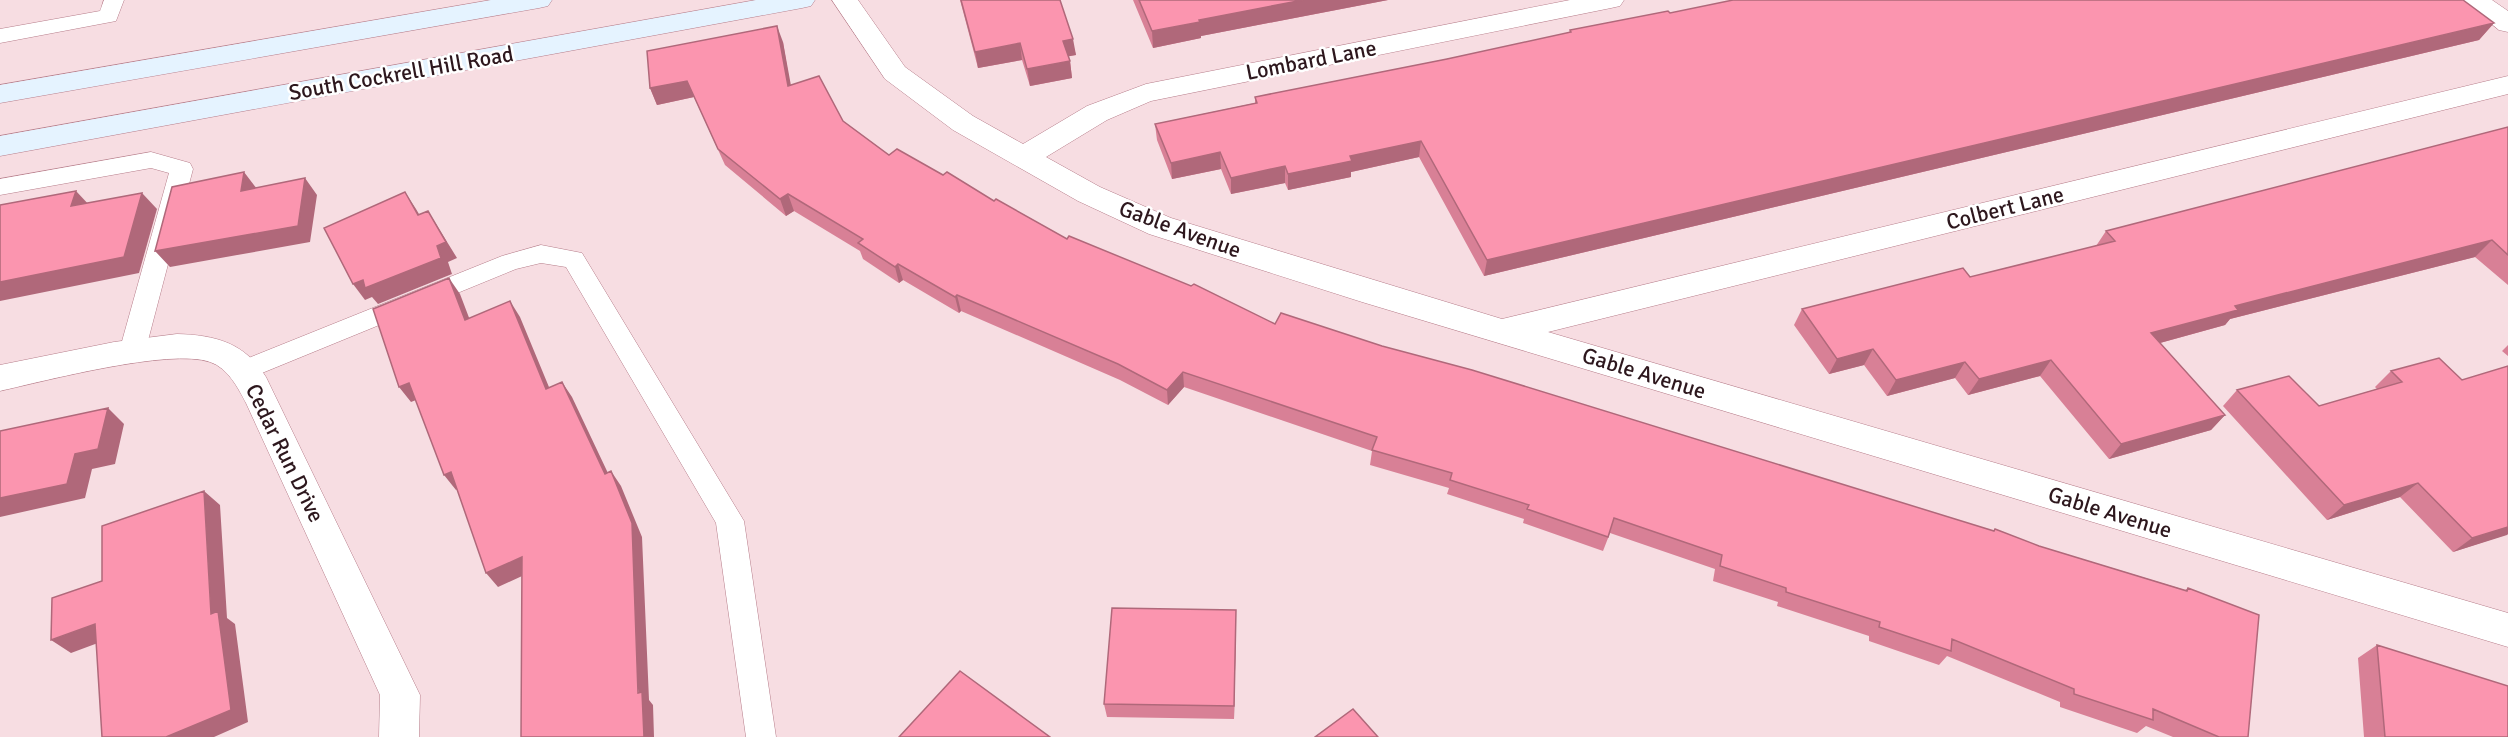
<svg xmlns="http://www.w3.org/2000/svg" width="2508" height="737" font-family="Signika,sans-serif">
<rect width="100%" height="100%" fill="#f7dde2"/>
<g fill="none" stroke-linecap="round" stroke-linejoin="round">
<defs>
<path id="lane" d="M104,0h20l-8,21 -116,22v-14l100,-18z
M151,152l39,11 3,6 -48,183 -4,7 -9,3 -9,-3 -4,-7 50,-179 -18,-5 -151,27v-16z
M541,245l41,8 162,268 32,216h-30l-30,-214 -150,-256 -25,-4 -25,6 -271,111 -9,-3 -4,-7 4,-7 266,-107z"/>
<path id="street" d="M832,0h26l47,67 68,49 50,28 64,-38 59,-22 424,-84h54l-4,6 -9,2 -460,93 -44,19 -61,37 54,30 71,31 331,101 1006,-243v18l-960,238 960,281v34l-1146,-345 -213,-68 -71,-33 -125,-71 -68,-51z
M2462,0h30l16,11v21l-9,-2z
M177,334c39,1 68,9 89,43l154,318 -1,42h-40l1,-42 -134,-292c-8,-15 -18,-35 -36,-41 -40,-14 -165,19 -210,29v-26l114,-23z"/>
<path id="secondary" d="M491,0h61l-4,6 -9,2 -539,95v-18z
M756,0h59l-4,6 -9,2 -802,148v-20z"/>
</defs>
<use href="#lane" stroke="#b67d8a" stroke-width="1"/>
<use href="#street" stroke="#b67d8a" stroke-width="1"/>
<use href="#secondary" stroke="#b67d8a" stroke-width="1"/>
<use href="#lane" fill="#fff" fill-rule="evenodd"/>
<use href="#street" fill="#fff" fill-rule="evenodd"/>
<use href="#secondary" fill="#e5f3ff" fill-rule="evenodd"/>
</g>
<path fill="#d88096" d="M960,0h100l16,55 -8,1 2,5 2,17 -42,8 -8,-26 -44,8z
M1133,0h255l-187,36v2l-48,10z
M1670,13l824,10 -15,17 -995,236 -65,-119 -68,15v5l-63,13 -3,-7 -54,11 -10,-25 -49,10 -15,-39 -2,-16 100,-21v-6l192,-38 122,-26 1,-3z
M783,42l7,43 53,36 46,34 54,20 124,64 208,85 107,22 611,185 2,-2 44,17 146,44 3,-2 60,149h-75l-27,-11 -9,7 -77,-26v-5l-113,-46 -8,9 -70,-24v-5l-92,-30 1,-4 -65,-21 2,-12 -105,-36 -7,18 -80,-28 1,-4 -77,-25 2,-6 -79,-23 2,-14 -188,-64 -16,18 -48,-25 -159,-69 -2,2 -56,-33 -4,3 -36,-24 -3,-8 -66,-40 -8,5 -61,-51 -31,-68 -37,8 -7,-17z
M2508,127v158l-33,-28 -245,62 -5,6 -65,18 65,72 -14,15 -102,29 -69,-83 -72,19 -13,-17 -68,18 -23,-31 -35,9 -35,-49 8,-16 168,-32 126,-31 10,-15z
M2508,345v11l-6,-5z
M2508,366v168l-55,18 -53,-55 -73,23 -104,-114 14,-16 82,16 58,-17 -2,-2 16,-16 71,9z
M1236,624l-2,95 -127,-2 -3,-13z
M2377,645l131,92h-144l-6,-79z"/>
<path fill="#b0687a" d="M1303,0h85l-187,36v2l-48,10 -1,-17 47,-11z
M2494,23l-15,17 -995,236 3,-16z
M777,26l6,16 11,60 -6,-16z
M1073,39l3,16 -11,2 -2,-16z
M1020,43l2,17 -44,8 -3,-16z
M1070,61l2,17 -42,8 -3,-17z
M687,81l7,16 -37,8 -7,-17z
M1421,141l-2,16 -68,15v5l-63,13v-16l62,-18z
M1220,152l1,17 -49,10 -1,-16z
M1285,166v17l-54,11v-16z
M244,172l13,17 -16,2z
M305,178l12,17 -7,47 -140,25 -15,-16z
M76,191l15,16 -20,-1z
M405,192l11,17 13,22 -11,-16z
M142,193l15,16 -18,64 -139,28v-19z
M788,194l6,17 -8,5 -6,-17z
M428,211l29,47 -9,4 4,12 -74,30 -6,-7 -7,3 -12,-16 84,-38z
M2492,240l-17,17 -245,62 -5,6 -87,24 13,-16 84,-27z
M898,264l5,16 -4,3 -4,-16z
M449,278l11,16 16,42 -11,-16z
M957,295l4,16 -2,2 -4,-16z
M510,301l10,16 36,87 -10,-15z
M1873,349l-9,16 -35,9 8,-15z
M2051,360l-11,16 -72,19 11,-16z
M1965,362l-10,16 -68,18 9,-16z
M1183,372l1,15 -16,18 -1,-15z
M562,382l10,15 43,91 -10,-14z
M409,383l12,15 -10,4 -12,-15z
M108,408l16,16 -9,40 -23,5 -7,29 -85,19v-19z
M2225,415l-14,15 -102,29 12,-15z
M611,471l10,15 21,51 7,163 4,5 1,32h-10z
M451,472l12,14 -7,4 -12,-15z
M2418,483l-18,14 -73,23 17,-15z
M204,491l16,14 7,113 8,6 13,98 -34,15h-48l45,-123z
M2508,527v7l-1,1 -54,17 19,-14z
M522,557l11,14 -35,16 -12,-14z
M1236,610v14l-2,95v-13z
M95,624l19,13 -43,16 -20,-13z"/>
<path fill="#fb95af" stroke="#b0687a" stroke-width="1.5" d="M961,0h99l13,39 -10,2 7,20 -43,8 -7,-26 -45,9z
M1139,0h164l-104,20 1,2 -48,9z
M1733,0h730l31,23 -1007,237 -66,-119 -71,15 2,5 -64,13 -3,-8 -54,12 -11,-26 -49,11 -16,-39 102,-21 -2,-6 192,-38 124,-27 -1,-2 98,-19 2,2z
M777,26l11,60 31,-10 24,45 46,34 8,-6 46,26 4,-3 47,29 2,-2 71,40 2,-3 122,50 3,-2 81,40 6,-11 101,33 90,24 522,161 1,-2 44,17 148,45 1,-3 71,27 -11,122h-29l-66,-28v11l-79,-26v-5l-122,-50 -1,12 -72,-24 1,-5 -94,-30v-4l-66,-22 2,-11 -108,-37 -6,19 -81,-28 2,-4 -79,-25 2,-7 -80,-23 5,-13 -194,-65 -16,18 -49,-26 -161,-69 -2,2 -57,-33 -3,3 -37,-24 5,-4 -75,-45 -8,5 -62,-50 -31,-68 -37,7 -3,-37z
M2508,127v128l-16,-15 -257,66 3,4 -87,23 74,82 -104,29 -70,-84 -72,19 -14,-17 -69,18 -23,-31 -36,10 -35,-50 161,-41 7,9 145,-36 -9,-10z
M244,172l-3,19 64,-13 -7,48 -143,25 17,-64z
M76,191l-5,15 71,-13 -18,64 -124,25v-77z
M405,192l13,23 10,-4 18,31 -9,4 4,12 -76,30 -2,-8 -10,4 -29,-56z
M449,278l16,42 45,-19 36,88 16,-7 43,92 6,-3 21,52 6,170 4,-1 2,45h-123l1,-180 -36,16 -35,-101 -7,3 -35,-92 -10,4 -26,-78z
M2439,358l23,22 46,-14v161l-36,11 -54,-55 -74,22 -107,-115 52,-14 30,30 83,-24 -11,-11z
M108,408l-10,41 -23,5 -8,30 -67,14v-67z
M204,491l7,123 7,-3 13,99 -65,27h-64l-7,-113 -44,16 1,-42 50,-17v-55z
M1112,608l124,2 -2,96 -130,-2z
M2377,645l131,41v51h-123z
M960,671l90,66h-151z
M1353,709l25,28h-63z"/>
<g text-anchor="middle" dominant-baseline="central" stroke-width="5" stroke-linejoin="round" paint-order="stroke">
<g font-size="22" fill="#2d171d" stroke="#fff">
<text transform="translate(1311 60) rotate(-11)">Lombard Lane</text>
<text transform="translate(401 73) rotate(-10)">South Cockrell Hill Road</text>
<text transform="translate(2005 208) rotate(-14)">Colbert Lane</text>
<text transform="translate(1180 229) rotate(20)">Gable Avenue</text>
<text transform="translate(1644 373) rotate(17)">Gable Avenue</text>
<text transform="translate(285 453) rotate(64)">Cedar Run Drive</text>
<text transform="translate(2110 512) rotate(17)">Gable Avenue</text>
</g>
</g>
</svg>
